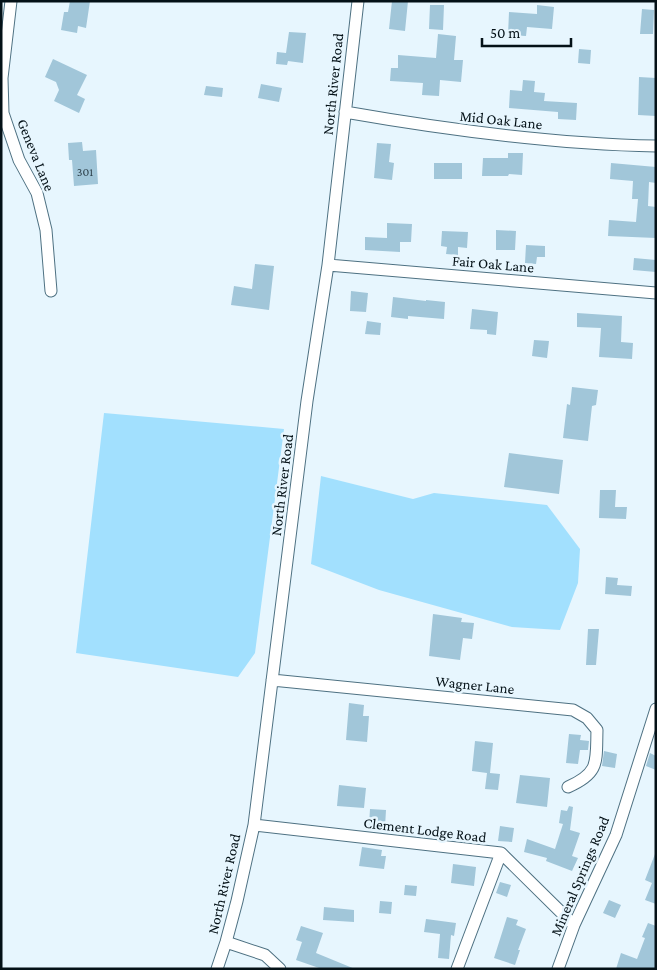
<svg xmlns="http://www.w3.org/2000/svg" width="657" height="970" font-family="'Crimson Pro',serif">
<rect width="100%" height="100%" fill="#e7f6fe"/>
<path fill="#a2e0fe" d="M104,413l180,16 -29,224 -17,24 -162,-24z
M321,476l92,23 21,-6 113,12 33,44 -2,34 -18,47 -48,-3 -133,-37 -68,-26z"/>
<path fill="#a1c6d9" d="M70,1h20l-4,27 -8,-2 -1,7 -16,-3 3,-18h4z
M392,1h16l-3,30 -16,-2z
M430,5h14l-1,25 -14,-1z
M537,5l17,2 -2,22 -25,-2 -1,9 -18,-1 1,-23 28,2z
M642,9l12,1 -1,24h-13z
M289,32l17,1 -3,30 -15,-2 -1,4 -11,-1 1,-12 9,1z
M438,34l18,2 -2,24h9l-2,22 -21,-2 -1,16 -17,-1 1,-12 -33,-2 1,-13h7v-13l38,3z
M579,49l12,1 -1,14 -12,-1z
M53,59l34,16 -10,20 8,4 -6,14 -25,-12 5,-11 -3,-8 -11,-5z
M639,77l17,1v38l-18,-1z
M523,80l12,1 -1,11 11,1 -1,8 33,2 -1,17 -18,-1v-7l-49,-4 1,-18 12,1z
M261,84l21,4 -3,14 -21,-4z
M206,86l17,2 -1,9 -18,-2z
M82,142l1,9 13,-1 2,34 -24,2 -2,-26h-3l-1,-17z
M377,143l14,1 -2,18 5,1 -2,17 -18,-2z
M508,153h15l-1,22 -13,-1 -1,2h-26l1,-18h25z
M434,163h28v16h-28z
M611,163l45,4v16l-7,-1 -1,24 8,1v31l-48,-2 1,-16 27,2 2,-23h-6l1,-18 -23,-2z
M387,223l25,1 -1,18h-11v10l-35,-2v-13l22,1z
M496,230l20,1 -1,19h-19z
M442,231l26,1 -1,16 -9,-1v8l-12,-1 1,-7 -6,-1z
M526,245l19,1v11h-8l-1,7 -11,-1z
M634,258l22,2v12l-23,-2z
M255,264l19,2 -5,44 -38,-5 3,-19 18,3z
M351,291l17,2 -2,19 -16,-1z
M393,297l33,4v-1l19,2 -1,17 -36,-3v3l-17,-2z
M472,309l26,3 -2,23 -9,-1v-4l-17,-1z
M577,313l45,3 -1,26 12,1 -1,16 -33,-2 2,-29 -24,-1z
M367,321l14,2 -1,12 -15,-1z
M534,340l15,1 -2,17 -15,-2z
M572,387l26,3 -2,15 -4,1 -4,35 -25,-3 4,-34 3,1z
M509,453l54,7 -4,34 -55,-7z
M600,490h16l-1,17h12l-1,12 -27,-1z
M606,577l12,1 -1,7 15,1 -1,10 -26,-2z
M433,614l29,4 -1,4 13,1 -2,16 -9,-1 -3,22 -31,-4z
M588,629h11l-3,36h-10z
M349,703l15,2 -1,11h6l-2,26 -21,-2z
M569,734l12,1 -1,5 9,1 -1,9h-8l-2,14 -12,-1z
M475,741l18,2 -3,30 10,1 -2,16 -13,-1 2,-16 -15,-2z
M604,751l13,3 -2,14 -13,-2z
M650,753l6,3v14l-10,-4z
M520,775l30,3 -3,29 -31,-4z
M339,785l27,3 -2,20 -27,-2z
M569,806l4,1 -3,23 10,3 -8,23 6,2 -6,13 -26,-10 1,-3 -23,-6 3,-13 28,10 8,-25 -4,-1 2,-13 6,1z
M370,809l16,1 -1,17 -16,-2z
M500,826l14,2 -2,14 -14,-1z
M362,847l20,3 -1,6h5l-2,13 -25,-3z
M655,854h1v50l-11,-4 7,-17 -7,-3z
M453,864l23,3 -2,19 -23,-3z
M500,882l11,3 -4,12 -11,-4z
M405,885l12,1 -1,10 -12,-1z
M609,900l12,5 -6,13 -12,-5z
M380,901l12,1 -1,12 -12,-1z
M324,907l30,3v12l-31,-2z
M507,917l11,3 -2,5 10,4 -8,21h2l-5,15 -21,-7z
M426,919l30,4 -2,13 -3,-1 -2,24 -11,-1 2,-24 -16,-2z
M648,923l8,3v43h-40l5,-16 16,6 8,-21 -3,-1z
M301,926l22,7 -7,20 39,16h-33l-26,-9 6,-18 -6,-2z"/>
<g fill="none" stroke-linecap="round" stroke-linejoin="round">
<defs>
<path id="minor" d="M11,1l-9,77 1,35 16,47 18,33 9,37 5,61
M345,112c103,18 207,32 311,34
M328,265l328,28
M272,680l301,30 14,8 10,12c-1,32 3,43 -29,57
M254,825l247,28
M501,853l73,72
M226,942l39,13 15,14
M217,969l9,-27 11,-41 17,-76 53,-424 21,-136 30,-264
M457,969l44,-116
M558,969l16,-44 42,-90 40,-126"/>
</defs>
<use href="#minor" stroke="#4e7182" stroke-width="13"/>
<use href="#minor" stroke="#fff" stroke-width="11"/>
</g>
<g text-anchor="middle" dominant-baseline="central" stroke-width="5" stroke-linejoin="round" paint-order="stroke">
<g font-size="12" fill="#2b3e48">
<text x="85" y="172">301</text>
</g>
<g font-size="15" fill="#041117" stroke="#e7f6fe">
<text transform="translate(333 84) rotate(-84)">North River Road</text>
<text transform="translate(501 120) rotate(6)">Mid Oak Lane</text>
<text transform="translate(36 155) rotate(68)">Geneva Lane</text>
<text transform="translate(493 264) rotate(5)">Fair Oak Lane</text>
<text transform="translate(282 485) rotate(-83)">North River Road</text>
<text transform="translate(475 685) rotate(6)">Wagner Lane</text>
<text transform="translate(425 830) rotate(7)">Clement Lodge Road</text>
<text transform="translate(580 876) rotate(-67)">Mineral Springs Road</text>
<text transform="translate(224 884) rotate(-77)">North River Road</text>
</g>
</g>
<rect width="657" height="970" fill="none" stroke="#041117" stroke-width="5"/>
<path d="M482 38v8h89v-8" fill="none" stroke="#041117" stroke-width="2.5"/>
<text x="490" y="38" font-size="15" fill="#041117" stroke="#e7f6fe" stroke-width="4" paint-order="stroke">50 m</text>
</svg>
